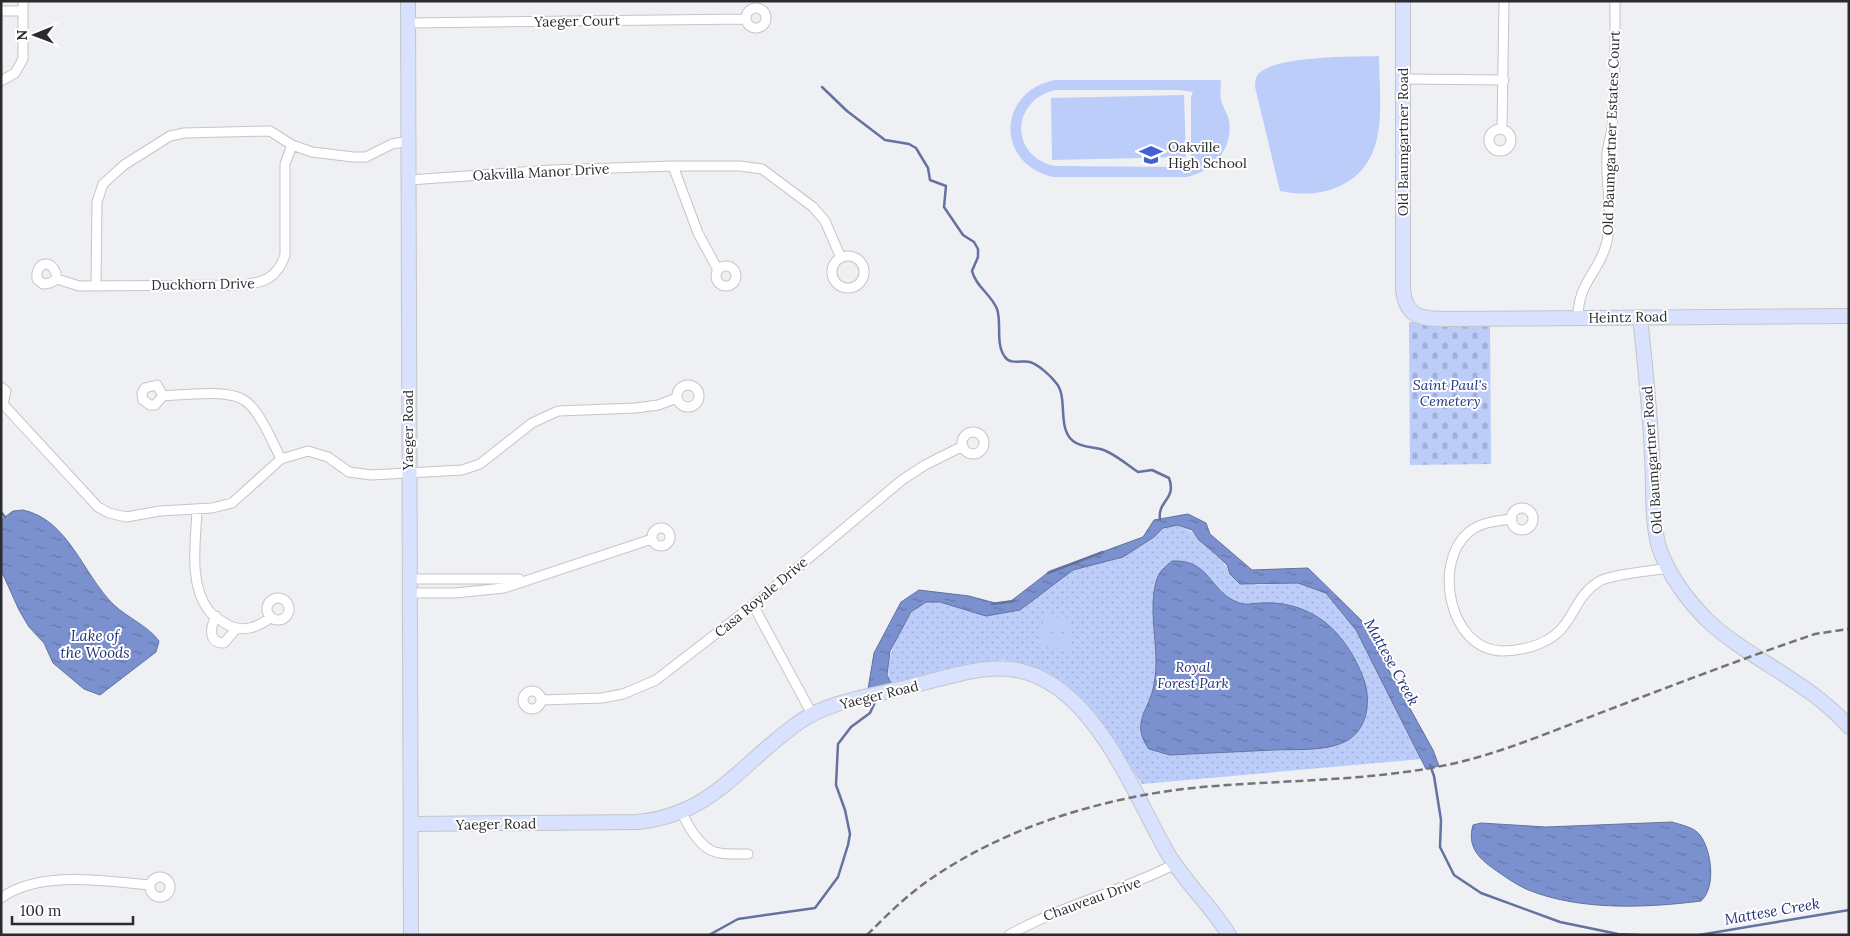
<svg xmlns="http://www.w3.org/2000/svg" width="1850" height="936" font-family="Lora,serif">
<defs>
<pattern id="green-dots" width="8" height="8" patternUnits="userSpaceOnUse" patternTransform="scale(1.25)"><rect width="8" height="8" fill="#bccdf9"/><path d="M2 2h.1M6 6h.1" fill="none" stroke="#a2b0d6" stroke-width="1.8" stroke-linecap="round"/></pattern>
<pattern id="cemetery-stones" width="16" height="16" patternUnits="userSpaceOnUse" patternTransform="scale(1.25)"><rect width="16" height="16" fill="#bccdf9"/><path d="M2 7V4a2 2 0 0 1 4 0v3zM10 15v-3a2 2 0 0 1 4 0v3z" fill="#a2b0d6"/></pattern>
<pattern id="water-ripples" width="26" height="14" patternUnits="userSpaceOnUse" patternTransform="scale(1.25)"><rect width="26" height="14" fill="#7b91cf"/><path d="M2 4q2-2 4 0t4 0M15 11q2-2 4 0t4 0" fill="none" stroke="#6577a8"/></pattern>
</defs>
<rect width="100%" height="100%" fill="#eff0f4"/>
<path fill="url(#green-dots)" d="M1178,525c17,6 46,32 52,49l27,11 41,-3 30,7 28,41 66,129 -280,25 -42,-62 -44,-43 -53,-19 -112,23c-11,-18 14,-75 35,-81 19,-4 43,8 60,14l69,-34 18,-12 22,-6 59,-27 9,-9z"/>
<path fill="url(#cemetery-stones)" d="M1409,322h81l1,142 -81,1z"/>
<path fill="#bccdf9" fill-rule="evenodd" d="M1379,56c0,47 12,106 -39,130 -19,9 -39,9 -60,5l-25,-104c0,-3 0,-8 2,-11 12,-21 99,-19 122,-20z
M1055,80h166c0,7 -2,16 1,23 2,6 6,11 7,18 4,28 -15,50 -42,56h-134c-58,-13 -56,-86 2,-97zM1055,90h124l14,2 -2,5v63l2,4 -15,3 -123,-1c-45,-9 -45,-65 0,-76z
M1184,95l2,62 -134,3 -1,-62z
M1044,616l28,3 -2,14 -28,-4z
M1041,632l29,4 -2,14 -29,-4z"/>
<path fill="url(#water-ripples)" stroke="#63729e" d="M23,510c46,10 60,65 91,95 14,13 34,21 45,36l-3,11 -56,43 -16,-6 -31,-26 -9,-20 -15,-16 -10,-17 -18,-40v-50l12,-9z
M1188,514l18,9 4,11 42,36 56,-2 53,52 72,130 6,16 -13,3 -70,-139 -30,-37 -28,-10 -58,1 -10,-10 -3,-9 -9,-9 -19,-16 -7,-10 -14,-5 -15,3 -9,9 -31,20 -50,13 -53,40 -34,6 -46,-14h-14l-15,10 -21,39 -3,24 4,8 -23,6 6,-36 27,-51 18,-12 50,6 26,7 16,-2 39,-30 93,-34 11,-17z
M1172,561c38,-2 37,30 65,41 8,4 17,1 26,1 18,-1 35,3 51,12 24,13 41,40 50,65 7,20 4,48 -16,60 -20,12 -53,9 -75,10 -34,2 -69,3 -103,5l-21,-6c-18,-25 -2,-36 4,-60 9,-35 -6,-73 3,-107 3,-11 8,-14 16,-21z
M1672,822c9,3 22,5 28,13 12,16 16,53 1,66 -55,7 -123,10 -175,-12 -11,-5 -22,-13 -32,-20 -16,-11 -27,-23 -21,-44l8,-2 65,4z"/>
<g fill="none" stroke-linecap="round" stroke-linejoin="round">
<path stroke="#63729e" stroke-width="2.5" d="M822,87l25,24 38,29 24,4 7,4 12,20 2,12 16,6 -2,21 19,28 11,7 4,7v8l-6,14c4,16 19,23 25,38 5,14 -2,35 8,48 5,8 18,3 25,5 9,3 21,14 27,22 11,15 0,44 16,57 10,8 23,5 33,10 11,5 22,14 32,21l14,-2 17,8c8,22 -12,22 -9,42
M1,512l4,5
M1048,573l55,-21
M992,604l22,-3
M1430,765l4,11 7,44 -1,27 14,28 27,18 79,29 58,12 22,1
M709,935l29,-16 77,-11 23,-31 10,-32 2,-11 -5,-24 -9,-25 2,-41 13,-17 19,-14 6,-13
M1699,935l150,-25"/>
<defs>
<path id="street" d="M746 18a10 10 0 1 1 20 0a10 10 0 1 1-20 0Z
M1,11h22
M409,23l337,-4
M1403,79l101,1
M1,81l14,-8 8,-14v-58
M1502,128l2,-127
M1489 140a11 11 0 1 1 22 0a11 11 0 1 1-22 0Z
M673,166l25,67 20,37
M409,180l142,-10 122,-4h67l22,3 51,38 12,14 16,37
M832 272a16 16 0 1 1 32 0a16 16 0 1 1-32 0Z
M716 276a10 10 0 1 1 20 0a10 10 0 1 1-20 0Z
M57,279c-2,-21 -22,-19 -20,0l6,5 7,-1 7,-4 22,7 161,-1c23,-2 37,-6 45,-30v-91l7,-19
M96,285l1,-83 6,-18 21,-19 46,-29 14,-3 86,-2 22,14 20,7 41,5h13l26,-13 17,-3
M1578,318c0,-36 20,-44 28,-73 8,-29 -1,-62 1,-92 1,-9 4,-17 5,-26 4,-42 3,-84 3,-126
M677 396a11 11 0 1 1 22 0a11 11 0 1 1-22 0Z
M1,387l5,4 -3,13
M163,396l-6,-11 -12,3 -3,5 1,7 7,5h5l8,-9c21,-1 64,-7 81,4 15,9 29,43 37,59
M3,404l95,103 11,6 17,4 34,-6 52,-3 20,-5 49,-44 27,-8 20,6 21,15 22,3 91,-5 18,-6 52,-41 26,-12 78,-3 22,-3 19,-7
M962 443a11 11 0 1 1 22 0a11 11 0 1 1-22 0Z
M1511 519a11 11 0 1 1 22 0a11 11 0 1 1-22 0Z
M197,509c-1,32 -9,75 12,102 5,6 13,10 19,14 15,8 31,2 43,-8
M1512,519c-16,2 -31,3 -43,13 -37,30 -20,118 33,119 23,0 51,-8 64,-28 11,-16 15,-30 32,-41 12,-8 55,-11 71,-14
M652 537a9 9 0 1 1 18 0a9 9 0 1 1-18 0Z
M409,579h110
M409,593h46l49,-5 148,-49
M267 609a11 11 0 1 1 22 0a11 11 0 1 1-22 0Z
M753,605l59,109
M216,616c-6,12 -8,27 8,27l13,-15
M523 700a9 9 0 1 1 18 0a9 9 0 1 1-18 0Z
M541,700l61,-2 21,-4 33,-14 97,-75 149,-125 23,-15 38,-19
M682,813c6,13 18,34 33,39 10,3 23,2 33,2
M150 887a10 10 0 1 1 20 0a10 10 0 1 1-20 0Z
M1,898c39,-28 103,-17 148,-13
M1009,935c53,-30 112,-43 166,-71"/>
<path id="secondary" d="M408,1l3,934
M1403,1v289c3,29 21,29 45,29l401,-3
M1640,317c5,46 10,93 12,140 2,29 -1,62 7,90 8,26 29,54 48,73 43,40 103,62 142,107
M411,824l226,-2c76,-7 104,-59 161,-99 32,-23 76,-27 113,-37 31,-7 66,-20 98,-17 82,8 123,122 158,183 17,30 44,53 62,83"/>
</defs>
<use href="#street" stroke="#c4c5c9" stroke-width="11"/>
<use href="#secondary" stroke="#c4c5c9" stroke-width="16"/>
<use href="#street" stroke="#fff" stroke-width="9"/>
<use href="#secondary" stroke="#d8e1fd" stroke-width="14"/>
<path stroke="#737477" stroke-width="2.5" stroke-dasharray="8 4" stroke-linecap="butt" d="M867,935c20,-20 41,-41 65,-57 73,-50 164,-78 251,-89 91,-10 184,-6 273,-26 47,-11 94,-31 139,-48 73,-28 146,-56 220,-81l34,-5"/>
</g>
<defs>
<symbol id="school-bare" viewBox="-9 -9 18 18"><path d="M0-5L7-2L0 1L-7-2ZM-4 1L0 2.5L4 1V4Q0 6-4 4Z" fill="#4360d3" stroke="#fff" stroke-width="2.5" paint-order="stroke"/></symbol>
</defs>
<g fill-rule="evenodd">
<use href="#school-bare" x="1135" y="139" width="32" height="32"/>
</g>
<g text-anchor="middle" dominant-baseline="central" stroke-width="4" stroke-linejoin="round" paint-order="stroke">
<g font-size="14" fill="#2b2b2d" stroke="#fff">
<text transform="translate(577 21) rotate(-1)">Yaeger Court</text>
<text transform="translate(1611 133) rotate(-88)">Old Baumgartner Estates Court</text>
<text transform="translate(1403 142) rotate(-90)">Old Baumgartner Road</text>
<text transform="translate(541 172) rotate(-3)">Oakvilla Manor Drive</text>
<text transform="translate(203 284) rotate(-1)">Duckhorn Drive</text>
<text transform="translate(1628 317) rotate(-1)">Heintz Road</text>
<text transform="translate(408 430) rotate(-90)">Yaeger Road</text>
<text transform="translate(1652 460) rotate(-94)">Old Baumgartner Road</text>
<text transform="translate(761 597) rotate(-40)">Casa Royale Drive</text>
<text transform="translate(879 695) rotate(-14)">Yaeger Road</text>
<text transform="translate(496 824) rotate(-1)">Yaeger Road</text>
<text transform="translate(1092 899) rotate(-20)">Chauveau Drive</text>
</g>
<g font-size="14" fill="#2b2b2d" stroke="#fff" text-anchor="start">
<text x="1168" y="147">Oakville<tspan x="1168" dy="16">High School</tspan></text>
</g>
<g font-size="14" font-style="italic" fill="#21337c" stroke="#fff">
<text x="1450" y="385">Saint Paul's<tspan x="1450" dy="16">Cemetery</tspan></text>
<text x="1193" y="667">Royal<tspan x="1193" dy="16">Forest Park</tspan></text>
</g>
<g font-size="15" font-style="italic" fill="#20317b" stroke="#fff">
<text x="95" y="635">Lake of<tspan x="95" dy="17">the Woods</tspan></text>
<text transform="translate(1392 662) rotate(61)">Mattese Creek</text>
<text transform="translate(1772 911) rotate(-10)">Mattese Creek</text>
</g>
</g>
<rect width="1850" height="936" fill="none" stroke="#2b2b2d" stroke-width="5"/>
<g transform="translate(35 35) rotate(269)" stroke="#ffffff" stroke-width="4" paint-order="stroke">
<path d="M0-4L9 19L0 12L-9 19Z" fill="#2b2b2d"/>
<text y="-8" font-size="14" font-weight="bold" text-anchor="middle" fill="#2b2b2d">N</text>
</g>
<path d="M12 916v8h121v-8" fill="none" stroke="#2b2b2d" stroke-width="2.5"/>
<text x="20" y="916" font-size="15" fill="#2b2b2d" stroke="#ffffff" stroke-width="4" paint-order="stroke">100 m</text>
</svg>
